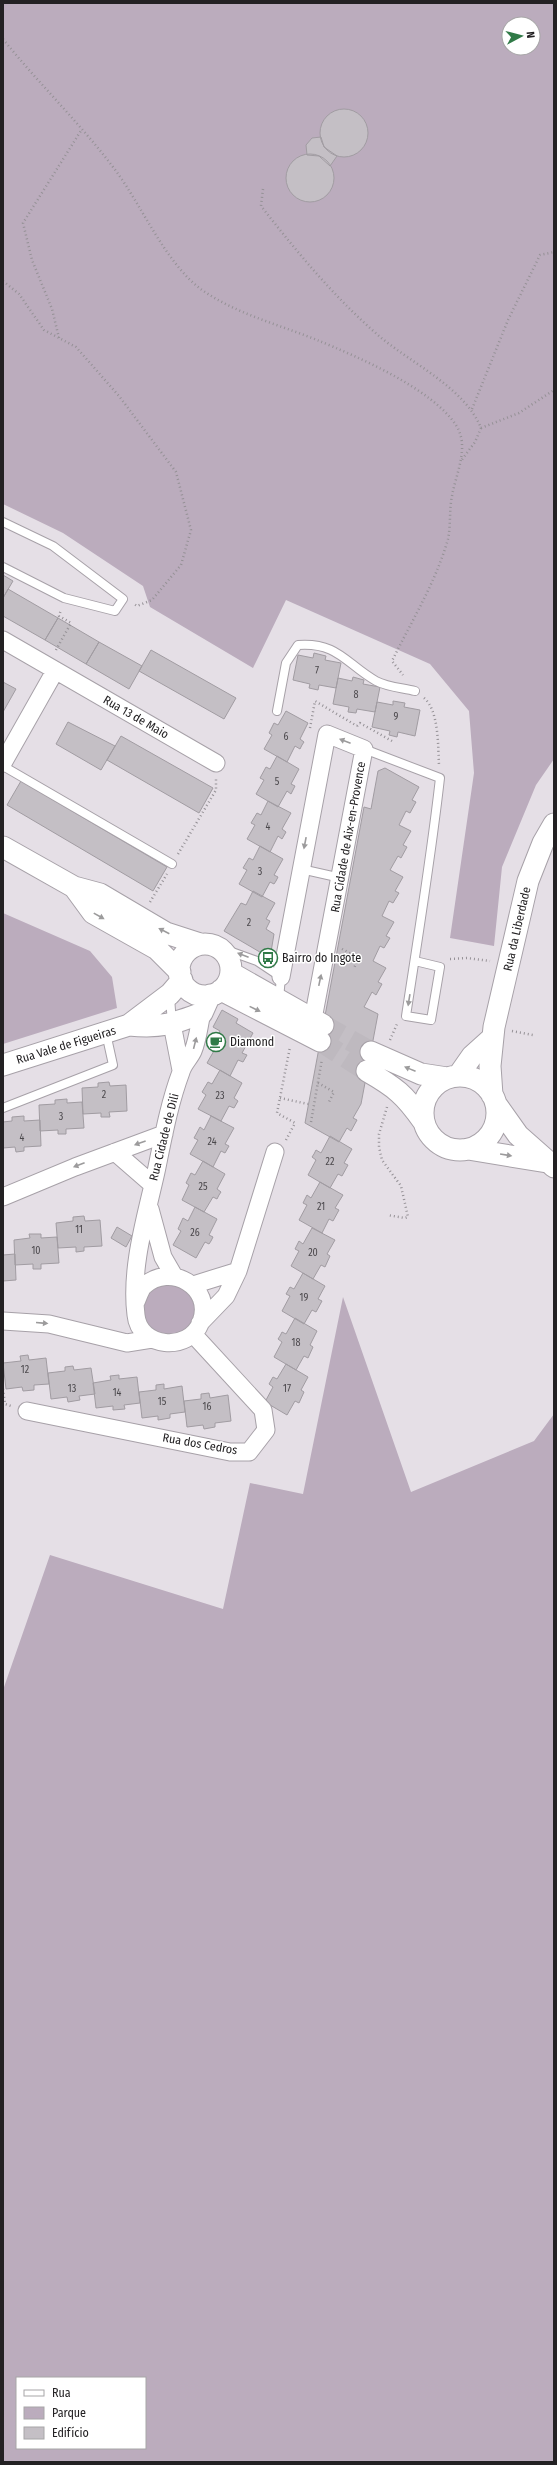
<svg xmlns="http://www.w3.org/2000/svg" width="557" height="2465" font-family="'Fira Sans Condensed',sans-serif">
<rect width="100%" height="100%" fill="#e5dfe6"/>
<path fill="#bbacbd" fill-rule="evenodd" d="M3,3h551v756l-18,26 -34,82 -8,79 -44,-8 24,-165 -5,-62 -39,-47 -144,-64 -33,68 -103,-61 -7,-21 -80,-53 -60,-29zM509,24h24v24h-24z
M3,913l87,38 22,26 5,31 -114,36z
M144 1310a26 26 0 1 1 52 0a26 26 0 1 1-52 0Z
M343,1297l68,195 123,-51 20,-27v1048h-551v-772l47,-135 173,54 27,-126 53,11zM17,2378h128v70h-128z"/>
<path fill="#c4bfc5" stroke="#a19ca2" d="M320 133a24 24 0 1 1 48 0a24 24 0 1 1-48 0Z
M321,137l3,10 13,9 -7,10 -11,-10 -12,-1 -1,-10 6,-7z
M286 178a24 24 0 1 1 48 0a24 24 0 1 1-48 0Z
M3,575l10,6 -10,17z
M8,589l50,29 -13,22 -42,-24v-18z
M58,618l41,24 -13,22 -41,-24z
M99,642l43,24 -13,23 -43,-25z
M151,650l85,48 -12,21 -85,-48z
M314,653l12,3 -1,4 16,3 -5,25 -17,-3 -1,5 -9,-2 1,-4 -17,-4 5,-25 15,3z
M353,677l11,3 -1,4 17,3 -5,25 -18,-3 -1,4 -8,-1 1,-5 -16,-3 5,-26 14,3z
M3,682l13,7 -13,23z
M393,701l12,2 -1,4 16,3 -5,26 -17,-4 -1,5 -8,-2 1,-4 -18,-4 5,-25 16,3z
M286,711l22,12 -8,16 4,3 -2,3 -2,4 -5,-3 -8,16 -23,-13 8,-14 -3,-2 5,-10 4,2z
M68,722l47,24 -14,24 -45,-26z
M121,736l92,52 -14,25 -92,-53z
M277,756l22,13 -8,15 4,2 -4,8 -4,-3 -9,16 -22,-13 8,-14 -4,-2 6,-11 4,2z
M385,768l34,19 -7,13 4,2 -6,11 -4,-2 -7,14 12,6 -8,14 4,2 -6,11 -3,-2 -8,14 13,7 -8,14 4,2 -6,10 -4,-2 -7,15 12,6 -8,14 4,2 -6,10 -4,-2 -7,15 13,7 -8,14 4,2 -6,11 -4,-3 -8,15 14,7 -17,90 -8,14 4,2 -6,11 -4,-3 -8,14 -34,-19 59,-316 7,2 7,-38z
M21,781l146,86 -14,24 -146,-86z
M268,801l23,12 -9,16 4,3 -4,7 -4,-3 -8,16 -23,-13 8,-14 -4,-2 6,-10 4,2z
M260,846l23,13 -9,16 4,2 -2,4 -2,3 -4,-2 -8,15 -23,-13 8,-14 -4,-2 6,-10 4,2z
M253,891l22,12 -9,16 4,2 -4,8 8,5 -4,24 -46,-27 17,-28 5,2z
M222,1010l16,9 -2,4 17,10 -11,20 5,2 -4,7 -5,-2 -8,16 -23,-13 8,-14 -4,-2 9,-16 -7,-4z
M220,1070l22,13 -8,15 4,3 -4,7 -5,-2 -8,15 -23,-12 8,-14 -4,-3 6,-10 4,2z
M109,1082l1,4 16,-1 1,26 -18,1 1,5h-9v-4l-18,1 -1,-26 16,-1v-4z
M67,1099v4l15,-1 2,26 -18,1v5h-8v-4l-18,1 -1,-26 16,-1v-4z
M24,1116v5l16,-1 1,26 -17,1v4l-8,1 -1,-5 -12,1v-26l9,-1v-4z
M211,1116l23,12 -9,16 4,2 -4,7 -4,-2 -8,16 -23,-13 8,-14 -4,-2 6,-11 4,3z
M330,1136l22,13 -8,14 4,2 -6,11 -4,-2 -8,14 -22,-13 8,-15 -4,-3 2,-3 2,-4 5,3z
M203,1161l22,13 -8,15 4,3 -2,3 -2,4 -4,-2 -9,15 -22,-12 7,-15 -3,-2 5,-10 4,2z
M320,1182l23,13 -8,13 4,2 -6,11 -4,-2 -7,14 -23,-13 8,-15 -4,-2 4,-8 4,3z
M195,1207l22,12 -8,16 4,2 -2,4 -2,3 -4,-2 -9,16 -23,-13 8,-14 -3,-2 5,-11 5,3z
M84,1216l1,5 15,-1 2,26 -18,1v4l-8,1v-5l-18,1 -2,-25 17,-2v-4z
M117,1227l15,9 -6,11 -15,-9z
M312,1228l23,12 -8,14 3,2 -5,11 -4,-2 -8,14 -22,-13 8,-15 -4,-2 4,-8 4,3z
M29,1234h12v4l16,-1 2,26 -18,1v5h-8v-5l-18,1 -1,-25 16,-2z
M15,1254l1,26 -13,1v-26z
M303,1273l22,13 -7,13 4,2 -6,11 -4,-2 -8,14 -22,-13 8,-15 -4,-2 4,-7 4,2z
M295,1318l22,13 -7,14 3,2 -5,11 -4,-2 -8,14 -22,-13 8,-15 -4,-3 2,-3 2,-4 4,2z
M28,1355l1,5 17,-2 3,26 -15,1v5l-11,1 -1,-4 -16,2 -3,-26 18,-2 -1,-5z
M286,1364l22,13 -7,13 3,2 -5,11 -4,-2 -8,14 -22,-13 8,-15 -4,-3 4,-7 4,2z
M73,1366l1,4 17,-2 4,26 -16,2 1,4 -12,2 -1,-5 -16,2 -3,-26 17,-2v-4z
M119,1375v4l18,-2 3,26 -16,2 1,4 -12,1v-4l-17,2 -3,-25 18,-3 -1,-4z
M164,1384v5l18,-3 3,26 -15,2v4l-12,2v-4l-16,2 -3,-26 17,-2v-5z
M209,1393l1,5 18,-3 3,26 -16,2v4l-11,2 -1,-4 -16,2 -3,-26 17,-2v-5z"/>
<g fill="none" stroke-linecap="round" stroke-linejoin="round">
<path stroke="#beb9bf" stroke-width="21" stroke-dasharray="21 10" stroke-linecap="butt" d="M323,1025l48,27
M320,1041l47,30"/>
<defs>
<path id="service" d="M3,522l50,24 70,53 -8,12 -51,-13 -61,-31
M277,711l9,-48 12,-18c40,-3 48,19 78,36 11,6 27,7 39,10
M364,749l76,29c-9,80 -22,159 -34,238l25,4 9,-53 -25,-6
M3,766l169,98
M301,869l40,9
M218,947l39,14 24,16 -2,22
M170,997l2,27
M3,1108l110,-43 -7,-32"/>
<path id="minor" d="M3,640l213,123
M3,763l52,-92
M281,977l46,-243 37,15 -51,270
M172,1024l9,46
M115,1152l38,33
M3,1197l72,-30 89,-33
M150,1209l13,48 11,19
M193,1285l45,-14 37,-119
M136,1302c2,-4 4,-12 8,-16 26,-24 70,1 57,36 -12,31 -62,26 -65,-7 -6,-47 10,-98 20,-143 7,-34 13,-68 25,-100 2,-8 9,-14 12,-21 5,-12 6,-26 9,-38
M3,1321l46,3 78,19 25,-4
M200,1323l26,-27 12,-25
M27,1411l203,41h19l17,-22 -3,-20 -70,-76"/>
<path id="tertiary" d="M3,847l71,40 26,7 66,39 34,11
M74,887l19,26 64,36 23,23
M179 970a26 26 0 1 1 52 0a26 26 0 1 1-52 0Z
M231,973l92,52
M221,990l99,51
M129,1025c32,3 44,-1 73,-12l8,-18
M371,1052l50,22 26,4
M3,1065l126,-40 41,-31 12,-14
M367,1071c28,16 38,24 56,50
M458,1076l14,-20 20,-18
M423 1113a37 37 0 1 1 74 0a37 37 0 1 1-74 0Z
M492,1095l-2,-29 4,-39 34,-146 15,-38 11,-19
M496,1104l22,31 36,32
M468,1149l79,13"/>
</defs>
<use href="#service" stroke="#a7a1a8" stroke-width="10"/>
<use href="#minor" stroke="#a7a1a8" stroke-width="19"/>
<use href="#tertiary" stroke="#a7a1a8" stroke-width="23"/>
<path stroke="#959196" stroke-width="2.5" stroke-dasharray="1 3" stroke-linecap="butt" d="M3,39c36,45 78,85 113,132 26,35 50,93 86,119 35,24 75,34 115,50 41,17 114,48 139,85 14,22 0,48 -4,71 -3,14 -1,29 -4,43 -12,43 -37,83 -56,122l11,14
M263,189l-2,17c36,46 73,91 118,130 32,27 86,52 102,92l-6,14 -14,19
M3,281l16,13 25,36 32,17 43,49 57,76 15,58 -10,35 -29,35 -15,6 -3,-2
M59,338l-7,-29 -20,-49 -9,-37 59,-94
M472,409l36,-89 32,-65 14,-3
M481,428l38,-15 35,-23
M56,650l15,-27 -12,-7 2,-6
M424,698c15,12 14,49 15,67
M357,726l3,-3 32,18
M310,728l5,-27 42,25
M178,854l38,-64v-11
M150,902l17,-28
M342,949l17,9 -5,10
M450,959l17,-1 23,3
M512,1031l21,4
M390,1040l7,-16
M318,1083l16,9 -5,10
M280,1098l28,6
M387,1107l-8,27v13l3,13 19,26 7,31 -3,1 -18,-3
M311,1122l11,-63
M286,1140l9,-17 -18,-10 13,-66
M3,1389l2,15 6,2"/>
<use href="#service" stroke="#fff" stroke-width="8"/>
<use href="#minor" stroke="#fff" stroke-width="17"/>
<use href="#tertiary" stroke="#fff" stroke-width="21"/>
</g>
<defs><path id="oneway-solid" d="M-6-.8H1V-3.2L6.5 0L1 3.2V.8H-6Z"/></defs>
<g fill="#9c9b9c">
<use href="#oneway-solid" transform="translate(345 741) rotate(-159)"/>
<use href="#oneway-solid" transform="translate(305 843) rotate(101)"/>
<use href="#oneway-solid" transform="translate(99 916) rotate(29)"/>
<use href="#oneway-solid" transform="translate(164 931) rotate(-153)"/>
<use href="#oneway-solid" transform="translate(243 955) rotate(-159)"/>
<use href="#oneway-solid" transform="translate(320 980) rotate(-78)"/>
<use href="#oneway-solid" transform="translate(409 1000) rotate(99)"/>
<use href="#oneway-solid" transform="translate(255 1009) rotate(26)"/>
<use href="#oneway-solid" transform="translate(195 1043) rotate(-76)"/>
<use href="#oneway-solid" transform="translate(410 1069) rotate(-158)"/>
<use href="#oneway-solid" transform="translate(140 1143) rotate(160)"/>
<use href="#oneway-solid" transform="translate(506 1155) rotate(9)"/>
<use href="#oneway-solid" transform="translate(79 1165) rotate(159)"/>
<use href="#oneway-solid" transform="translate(42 1323) rotate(5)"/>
</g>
<defs>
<symbol id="bus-ring" viewBox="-11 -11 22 22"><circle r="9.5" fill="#fff" stroke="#307a47" stroke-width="1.5"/><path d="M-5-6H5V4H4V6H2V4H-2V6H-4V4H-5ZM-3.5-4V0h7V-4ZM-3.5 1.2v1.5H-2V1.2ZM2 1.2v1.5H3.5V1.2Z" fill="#307a47"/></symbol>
<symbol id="cafe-ring" viewBox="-11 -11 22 22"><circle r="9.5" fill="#fff" stroke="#307a47" stroke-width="1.5"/><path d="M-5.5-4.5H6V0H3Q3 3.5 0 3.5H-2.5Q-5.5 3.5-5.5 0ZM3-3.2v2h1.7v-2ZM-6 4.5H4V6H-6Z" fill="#307a47"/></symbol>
</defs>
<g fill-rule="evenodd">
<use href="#bus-ring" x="257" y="947" width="22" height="22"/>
<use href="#cafe-ring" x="205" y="1031" width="22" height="22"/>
</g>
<g text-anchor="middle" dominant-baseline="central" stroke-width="3" stroke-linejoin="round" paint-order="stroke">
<g font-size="10" fill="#4b484c">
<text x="317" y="671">7</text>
<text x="356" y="695">8</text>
<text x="396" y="717">9</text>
<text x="286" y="737">6</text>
<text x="277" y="782">5</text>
<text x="268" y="827">4</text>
<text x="260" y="872">3</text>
<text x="249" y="923">2</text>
<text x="104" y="1095">2</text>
<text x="220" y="1096">23</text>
<text x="61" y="1117">3</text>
<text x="22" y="1138">4</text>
<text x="212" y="1142">24</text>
<text x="330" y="1162">22</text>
<text x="203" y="1187">25</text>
<text x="321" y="1207">21</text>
<text x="79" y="1230">11</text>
<text x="195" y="1233">26</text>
<text x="36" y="1251">10</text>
<text x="313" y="1253">20</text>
<text x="304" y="1298">19</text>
<text x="296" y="1343">18</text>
<text x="25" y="1370">12</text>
<text x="72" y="1389">13</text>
<text x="287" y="1389">17</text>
<text x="117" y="1393">14</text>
<text x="162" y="1402">15</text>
<text x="207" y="1407">16</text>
</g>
<g font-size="12" fill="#232123" stroke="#fff">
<text transform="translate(136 717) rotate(30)">Rua 13 de Maio</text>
<text transform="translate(348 837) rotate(-80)">Rua Cidade de Aix-en-Provence</text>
<text transform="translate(517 929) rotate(-77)">Rua da Liberdade</text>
<text transform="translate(66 1045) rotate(-17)">Rua Vale de Figueiras</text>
<text transform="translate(164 1137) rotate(-76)">Rua Cidade de Dili</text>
<text transform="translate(200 1444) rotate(10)">Rua dos Cedros</text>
</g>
<g font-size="12" fill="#232123" stroke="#fff" text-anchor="start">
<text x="282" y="958">Bairro do Ingote</text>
<text x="230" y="1042">Diamond</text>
</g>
</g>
<rect width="557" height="2465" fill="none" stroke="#232123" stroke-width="8"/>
<rect x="16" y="2377" width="130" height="72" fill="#ffffff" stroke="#a7a6a7"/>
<rect x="24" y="2390" width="20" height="6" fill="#ffffff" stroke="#a7a6a7"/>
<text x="52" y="2397" font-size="12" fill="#232123">Rua</text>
<rect x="24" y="2407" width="20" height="12" fill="#bbacbd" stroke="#a7a6a7"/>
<text x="52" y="2417" font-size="12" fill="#232123">Parque</text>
<rect x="24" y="2427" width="20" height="12" fill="#c4bfc5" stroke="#a7a6a7"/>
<text x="52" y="2437" font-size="12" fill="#232123">Edifício</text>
<g transform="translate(521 36) rotate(83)"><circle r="19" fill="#ffffff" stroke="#a7a6a7"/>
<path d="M0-3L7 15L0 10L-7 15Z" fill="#307a47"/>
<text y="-6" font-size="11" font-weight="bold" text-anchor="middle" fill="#232123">N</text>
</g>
</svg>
